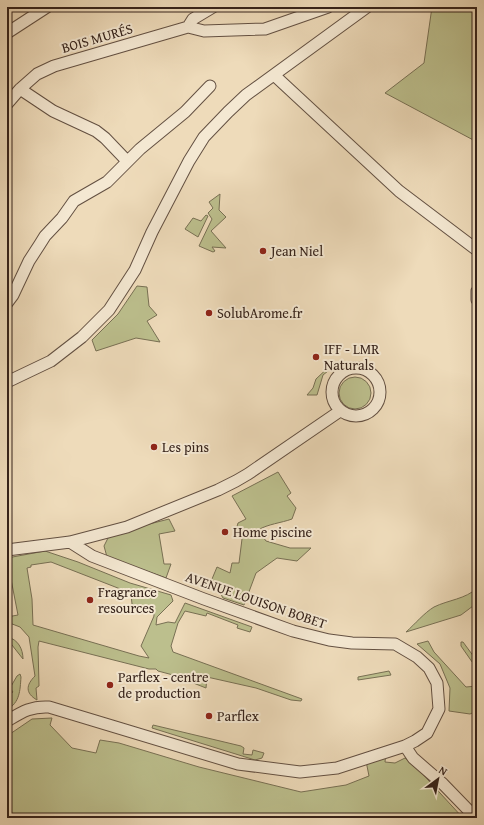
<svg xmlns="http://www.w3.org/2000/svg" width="484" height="825" font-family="'Gentium Book Plus',serif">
<rect width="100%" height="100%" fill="#eedbba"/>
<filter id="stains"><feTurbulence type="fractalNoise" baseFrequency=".005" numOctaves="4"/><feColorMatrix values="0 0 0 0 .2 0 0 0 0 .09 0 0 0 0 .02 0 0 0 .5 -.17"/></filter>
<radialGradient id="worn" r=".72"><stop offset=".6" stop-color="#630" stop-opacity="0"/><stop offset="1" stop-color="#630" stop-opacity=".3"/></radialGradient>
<path fill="#bcbf8d" stroke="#787054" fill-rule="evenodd" d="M432,7h45v135l-92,-49 39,-30z
M220,194l-1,16 7,7 -15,14 15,17 -14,-1 3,4 -2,1 -14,-6 13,-27 -4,-6 5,-5 -4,-6z
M206,215l2,1 -10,21 -13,-8 8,-11 8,3z
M137,286l10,1 2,19 8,9 -10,6 13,21 -24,-4 -40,13 -4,-11 26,-26z
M333,363h5l-15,12 -6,20h-10l6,-7 3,-9z
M339 393a16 16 0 1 1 32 0a16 16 0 1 1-32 0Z
M278,472l13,21 -4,3 9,12 -4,11c-11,4 -24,5 -34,11l8,11 24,7h21l-14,13 -20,-3 -21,15 -12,32 -21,-7 -11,-19 5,-12 13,6 2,-10h7l4,-32 -7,-1 2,-7 8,-4 -14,-23z
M169,519l6,12 -16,3 5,30h7l-5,14 -59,-21 -3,-11 6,-12z
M45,551l33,11 52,21 41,12 2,6 -16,16 -1,8 12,-3 7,1 10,-20 67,24 -2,5 -13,-4 1,-3 -31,-12 -1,3 -21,-5 -7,12 -7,23 2,6 129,47 -1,2 -10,-1 -35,-12 -49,-11 -1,11 -33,-13 -15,-4 -2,-2h-7l-110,-28 -1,6 1,39 -3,2 1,12c-12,-7 -11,-15 -2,-24l-6,-39 -9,-10 -13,-5v-5l11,-2 -9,-46h-2v-11zM51,562l72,28 8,4 1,10 4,2 17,1 1,9 -13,30 8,12 -10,-2 -106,-31 -1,-26 -5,-31 4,-1v-2z
M477,588v15l-16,12 -55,17c9,-8 18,-19 28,-25 14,-7 32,-8 43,-19z
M7,637c11,2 16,12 16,22l-15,-19 -1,1z
M428,641l6,11 32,35 11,-1v25l-7,3 -21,-3 1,-23 -10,-24 -23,-20z
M461,642h2l14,19v8l-16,-23z
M389,671l2,4 -33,5v-3z
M20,674l1,3c-1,14 -1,25 -14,33v-13l6,-5 -3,-4 7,-12z
M52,718l-2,7 22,23 24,5 4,-13 19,3 80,24 102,25 45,-7 23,-9 -3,-15 20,-9 -1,10 10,1 10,-5 12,10 46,50h-456v-82l25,-17z
M153,725l88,21 3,2 -1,6 9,1 1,-5 11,3 -2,5 -7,2 -103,-32z"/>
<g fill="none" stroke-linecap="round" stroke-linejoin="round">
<defs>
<path id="minor" d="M188,27l16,4 61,-2 63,-22
M7,33l40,-26
M274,75l125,116 78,59
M20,89l33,22 43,20 9,7 22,23
M7,104l13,-15 17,-15 17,-8 134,-39 5,-8 20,-12
M477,291v9
M7,303l6,-8 16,-34 11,-17 5,-8 17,-18 12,-17 33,-19 33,-33 45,-37 25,-26
M332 392a24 24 0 1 1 48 0a24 24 0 1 1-48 0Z
M7,382l44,-21 31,-24 27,-27 26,-40 17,-38 37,-71 15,-24 24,-25 18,-17 121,-88
M7,550l63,-8 57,-15 91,-37 18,-9 12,-7 92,-63
M7,721c15,-9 24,-15 42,-14l189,57 62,8 37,-4 68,-22 10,-5 12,-8 12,-24 -2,-26 -8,-15 -12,-11 -22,-13 -43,-1 -23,-3 -36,-9 -89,-32 -112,-43 -22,-14
M405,746l8,12 30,26 33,34"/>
</defs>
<use href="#minor" stroke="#635042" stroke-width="13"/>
<use href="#minor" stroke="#f4e8d2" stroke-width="11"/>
</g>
<g fill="#8f2418" stroke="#f4e8d2" stroke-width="1.5">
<circle cx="263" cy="251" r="4"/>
<circle cx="209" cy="313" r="4"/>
<circle cx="316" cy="357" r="4"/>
<circle cx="154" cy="447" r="4"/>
<circle cx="225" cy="532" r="4"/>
<circle cx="90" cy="600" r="4"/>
<circle cx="110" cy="685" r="4"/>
<circle cx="209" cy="716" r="4"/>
</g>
<g text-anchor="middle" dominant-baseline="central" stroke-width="4" stroke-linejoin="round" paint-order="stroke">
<g font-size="14" fill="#35221a" stroke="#f4e8d2">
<text transform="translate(97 38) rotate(-16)">BOIS MURÉS</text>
<text transform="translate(256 600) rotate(19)">AVENUE LOUISON BOBET</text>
</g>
<g font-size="14" fill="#35221a" stroke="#f4e8d2" text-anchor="start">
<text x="271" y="251">Jean Niel</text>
<text x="217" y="313">SolubArome.fr</text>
<text x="324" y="349">IFF - LMR<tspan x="324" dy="16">Naturals</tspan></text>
<text x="162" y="447">Les pins</text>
<text x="233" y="532">Home piscine</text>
<text x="98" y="592">Fragrance<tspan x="98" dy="16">resources</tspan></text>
<text x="118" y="677">Parflex - centre<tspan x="118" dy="16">de production</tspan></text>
<text x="217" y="716">Parflex</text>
</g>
</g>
<rect width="484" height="825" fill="none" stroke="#eedbba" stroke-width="24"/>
<rect x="8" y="8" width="468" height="809" fill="none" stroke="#35221a" stroke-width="2"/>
<rect x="12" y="12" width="460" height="801" fill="none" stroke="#35221a"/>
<g transform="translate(438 779) rotate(32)" stroke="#f4e8d2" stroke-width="3" paint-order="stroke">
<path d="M0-3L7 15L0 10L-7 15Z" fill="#35221a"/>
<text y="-6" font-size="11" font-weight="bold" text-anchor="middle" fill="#35221a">N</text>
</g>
<rect width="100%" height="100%" filter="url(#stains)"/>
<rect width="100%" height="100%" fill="url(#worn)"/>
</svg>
